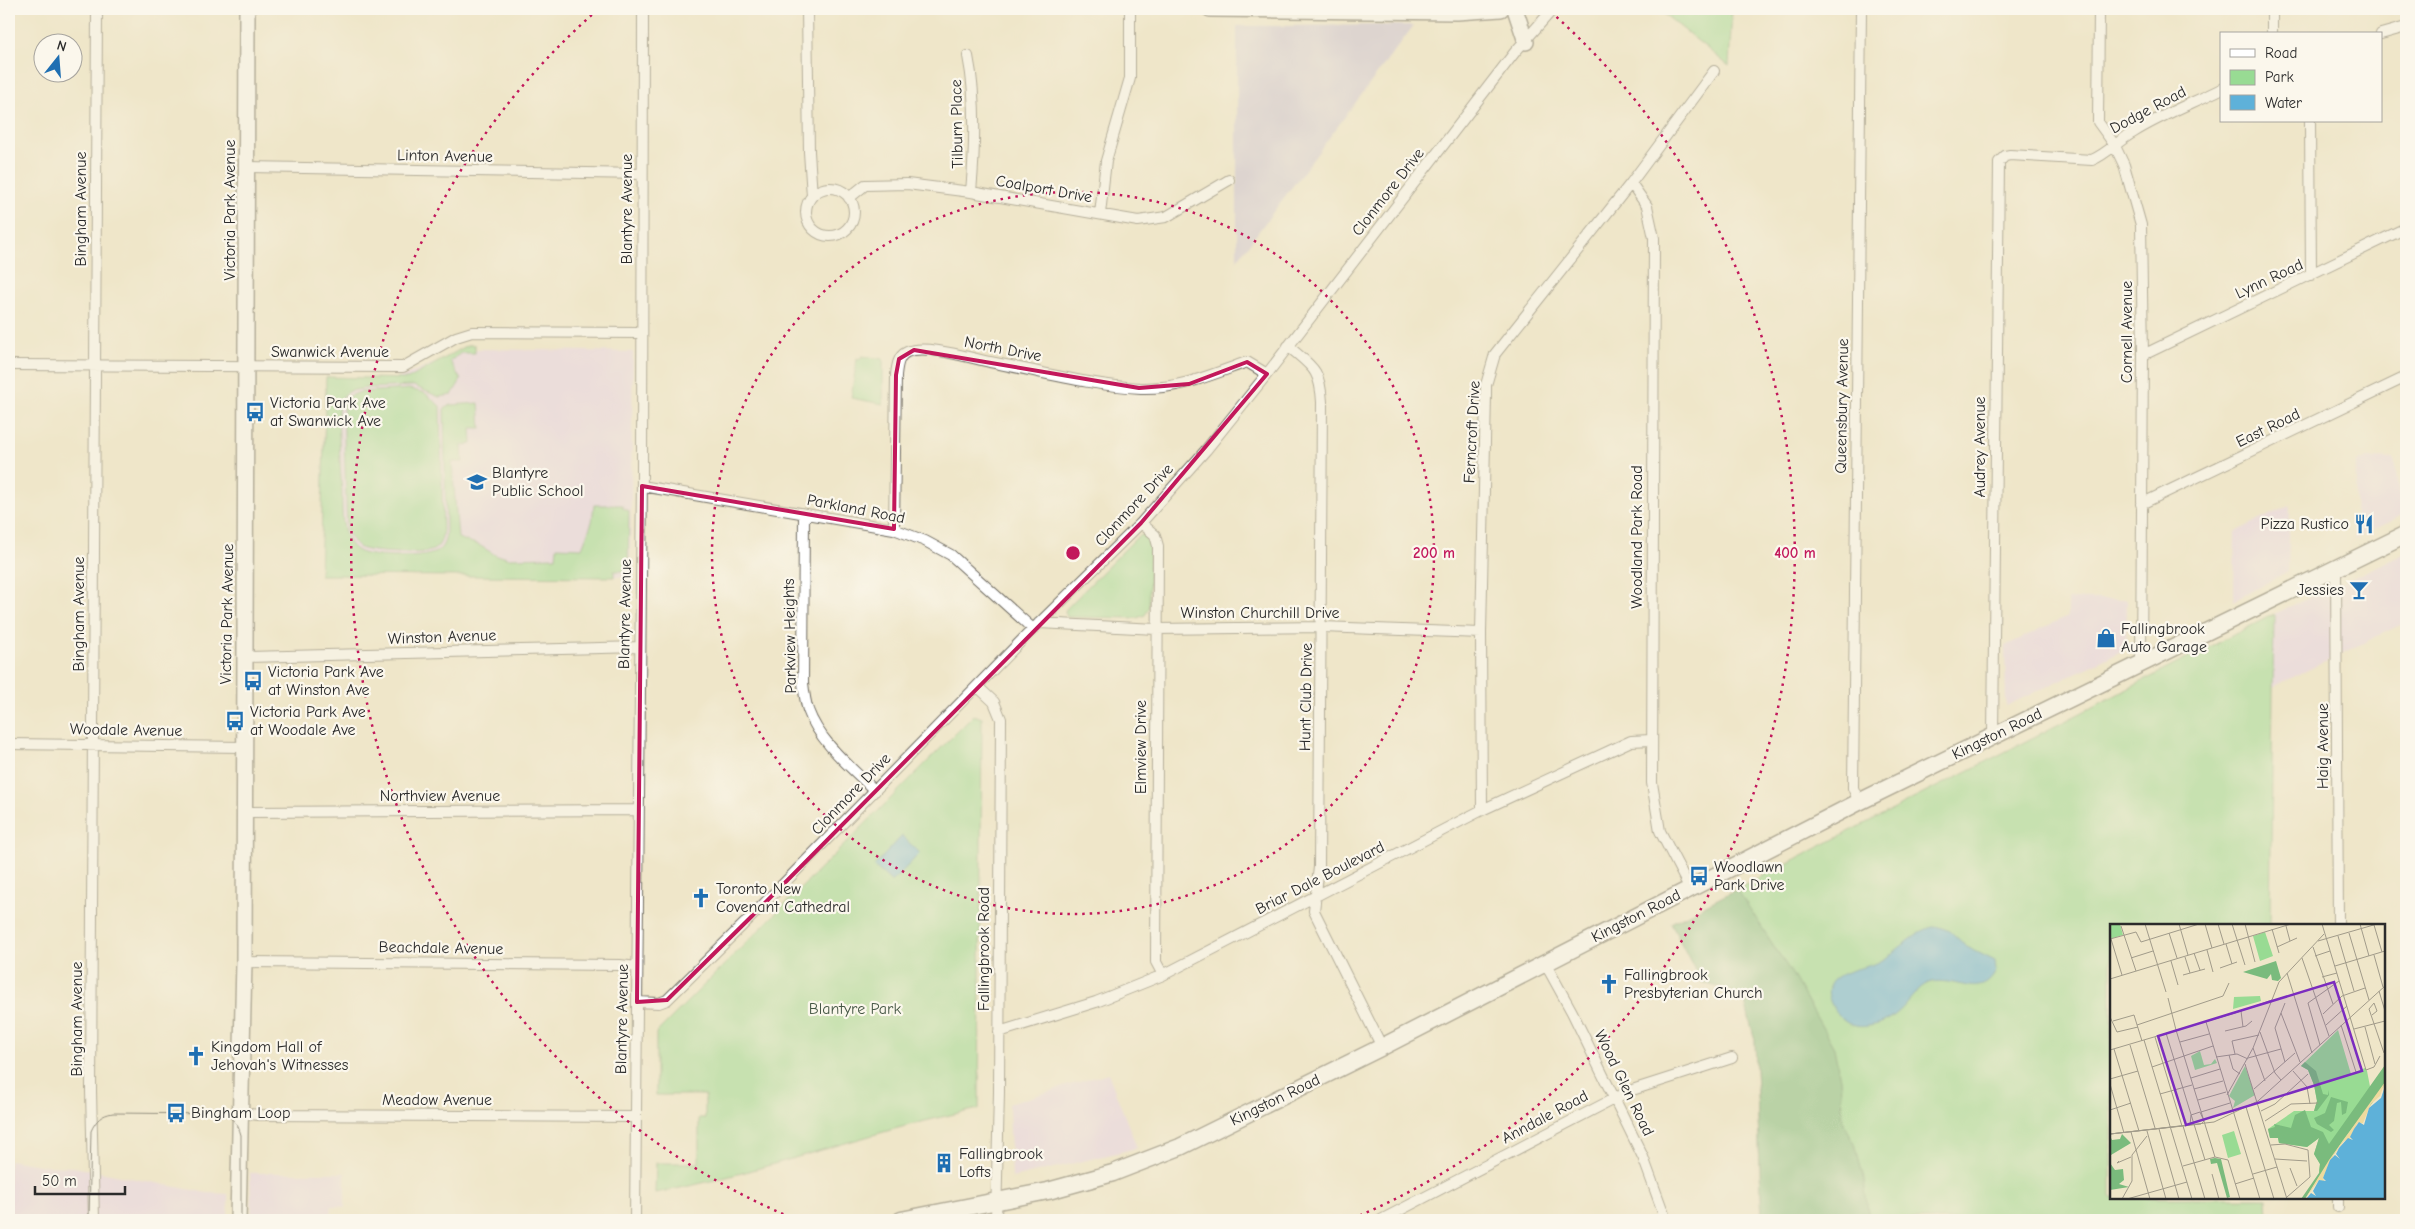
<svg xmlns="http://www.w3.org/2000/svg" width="2415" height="1229" font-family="'Comic Neue',sans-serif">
<rect width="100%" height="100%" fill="#fbf7ec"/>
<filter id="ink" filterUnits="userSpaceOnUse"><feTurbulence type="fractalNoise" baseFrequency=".02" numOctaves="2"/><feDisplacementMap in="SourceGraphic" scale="10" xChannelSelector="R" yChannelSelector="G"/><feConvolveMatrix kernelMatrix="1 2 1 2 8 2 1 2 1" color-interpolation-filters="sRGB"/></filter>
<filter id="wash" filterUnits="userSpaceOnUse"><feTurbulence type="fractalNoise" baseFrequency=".0096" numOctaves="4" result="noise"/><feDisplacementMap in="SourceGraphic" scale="20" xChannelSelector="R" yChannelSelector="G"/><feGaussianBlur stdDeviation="1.12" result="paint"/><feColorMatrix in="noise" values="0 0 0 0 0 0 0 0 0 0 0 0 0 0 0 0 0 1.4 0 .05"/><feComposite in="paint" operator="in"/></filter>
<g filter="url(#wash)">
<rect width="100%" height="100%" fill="#efe6c9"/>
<path fill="#e7d2ef" d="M482,349l151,3 -3,225 -310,-2 5,-185 53,-4 84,-34z
M2369,458l25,1 8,56 -47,24 1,-77z
M2290,505l-2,66 -54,30 1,-69z
M2406,553v69l-133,65 1,-73z
M2068,599h59l-1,50 -120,57 -1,-60 63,-30z
M1108,1073l29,75 -125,30 -3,-74z
M9,1160l37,6 28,1 133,26 21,1v26h-219z
M250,1173h95v34l-14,-1 1,14h-80z"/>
<path fill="#c8bfd8" d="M1414,25l-177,235v-234z"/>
<path fill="#98db93" stroke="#62835f" d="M1658,9h74l-3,57z
M468,345h7v8h-14l-11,8 11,19 -9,15 -13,2 -25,-11 -47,2 -17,3 -7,5 -4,6 -1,10c1,27 2,54 4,81 0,14 -1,32 5,45 2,6 8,12 13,14 14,6 68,8 79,-2 7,-6 7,-16 7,-24l-2,-117 6,-4 29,-2 2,25h-10l1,16 -10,1 1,17h-11l6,76 21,7 18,11h8v2l51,-1 1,-10 25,1 10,-26 2,-17h29v3l6,3 -1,60h-14v6l-294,-2 6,-198 82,2z
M862,356l21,3v45l-32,-6 6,-40 3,1z
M409,389l16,4 15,13 3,124c-1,8 -2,16 -10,20 -10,5 -66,3 -75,-3 -5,-4 -8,-11 -11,-16l-4,-128 2,-5 15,-6z
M1142,535l6,3 2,6 -1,64 -4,7 -8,3 -70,-1 -2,-6 2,-3 69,-70z
M2274,614l-4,311h-159v273h156l1,19 138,-1v4h-644l-7,-180 -12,-45 -42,-13 -30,-59z
M974,715l8,3 -3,391c-110,21 -214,64 -324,84l1,-30h43v-45h6v-23h-49v-62z"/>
<path fill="#7abb7d" stroke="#527354" d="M1737,889l55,85 42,74 6,31 3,43 12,21 9,37 5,40h-107l-7,-180 -12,-45 -42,-13 -30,-59z"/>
<path fill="#5eb1d9" stroke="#446e82" d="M902,836l18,17 -28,29 -18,-16z
M1936,926l14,5 17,16 28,14 1,10c-14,30 -40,6 -64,11 -21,4 -27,40 -64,44 -12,2 -21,-1 -30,-11 -5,-7 -12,-18 -9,-28 6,-17 36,-18 50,-25 20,-10 33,-31 57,-36z"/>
</g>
<g filter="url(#ink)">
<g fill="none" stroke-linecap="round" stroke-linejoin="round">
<defs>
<path id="street" d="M807,9l2,143 3,44
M2099,9l-1,113 16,22 10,21 17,60 2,130 -2,309
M2272,34v-25
M2381,34l25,-7
M968,56c9,44 7,92 3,136
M2310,121l1,154
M248,167l394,7
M1631,183l16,23 7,32 -2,545 8,48 30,58
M806 212a24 24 0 1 1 48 0a24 24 0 1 1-48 0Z
M849,198l16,-13 42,-1 64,8 167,29 28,-4 63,-37
M1100,214l6,-53 24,-83v-69
M1288,346c24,21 32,22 34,56l-3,465 -5,44 68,136
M2143,355l263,-127
M9,365l394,2 53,-30 16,-5 170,1
M642,486l252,43 31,12 26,14 82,74
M2141,504l265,-127
M804,514l-1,169c1,9 2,18 5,27 12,33 43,57 67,81
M1141,523l14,12 3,11 -2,416 7,13
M894,529l2,-154c1,-9 2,-19 11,-23 19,-8 63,6 83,10 48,9 102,24 151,26 40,1 69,-13 106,-26l20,12
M2336,568l2,357
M1039,623l117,6 166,-2 159,6
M245,657l395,-10
M977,686l17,16 7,17 -2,373 -3,128
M1993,736l6,-574 6,-6 5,-1 82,5c15,-6 27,-20 42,-28 27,-17 59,-29 87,-43
M9,744l234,3
M1859,802l-6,-14 8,-779
M1482,810l-1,-177 5,-239v-9l9,-31 136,-171 83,-112
M243,812l395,-2
M244,962l376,3 17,2
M1545,963l27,49 71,145 23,63
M637,1002l22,1 8,-3 85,-84 271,-277 118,-116 65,-73 61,-76 248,-322 38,-43
M999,1032l97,-30 67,-27 319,-165 149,-69 20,-1
M240,1113l19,2 376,2
M2338,1207v-9
M94,1220l-3,-129 6,-1082
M635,1220l7,-746 1,-465
M1381,1220l248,-129 103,-33"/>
<path id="secondary" d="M1210,9l247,3 44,-3
M1515,9l11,33
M238,1220l6,-258 3,-953"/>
<path id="primary" d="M901,1220l147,-29 65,-18 67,-26 202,-100 477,-245 547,-268"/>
</defs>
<use href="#street" stroke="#706c62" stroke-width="12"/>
<use href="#secondary" stroke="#706c62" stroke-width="18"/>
<use href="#primary" stroke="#706c62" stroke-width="19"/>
<use href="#street" stroke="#fff" stroke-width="10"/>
<use href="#secondary" stroke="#fff" stroke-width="15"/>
<use href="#primary" stroke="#fff" stroke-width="16"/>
<path stroke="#2b2b2b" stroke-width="1" d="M89,1220l2,-89c5,-11 10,-16 22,-18l106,1c12,1 19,9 22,21v85"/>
</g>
</g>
<path d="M0 0H2415V1229H0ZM914,350l225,38 50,-4 58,-22 20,12 -126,149 -389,393 -85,84 -30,2 5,-516 252,43 2,-154 3,-16z" fill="#efe6c9" fill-opacity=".55" fill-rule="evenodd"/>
<path fill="none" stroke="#c2185b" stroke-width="4" stroke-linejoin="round" d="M914,350l225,38 50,-4 58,-22 20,12 -126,149 -389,393 -85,84 -30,2 5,-516 252,43 2,-154 3,-16z"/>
<g fill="none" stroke="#c2185b" stroke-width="2.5" stroke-dasharray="2.5 5">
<circle cx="1073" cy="553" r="361"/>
<path d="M797 1220A722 722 0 0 1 595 12M1551 12A722 722 0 0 1 1349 1220"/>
</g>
<defs>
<symbol id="bus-bare" viewBox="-9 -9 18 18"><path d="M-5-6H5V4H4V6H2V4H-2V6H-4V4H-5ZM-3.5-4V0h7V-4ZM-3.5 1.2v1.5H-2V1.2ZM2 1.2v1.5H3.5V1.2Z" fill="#1f6fb2" stroke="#fbf7ec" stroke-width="2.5" paint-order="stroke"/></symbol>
<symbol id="school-bare" viewBox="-9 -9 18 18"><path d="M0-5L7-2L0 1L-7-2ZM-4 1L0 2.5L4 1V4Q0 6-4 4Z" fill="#1f6fb2" stroke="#fbf7ec" stroke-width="2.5" paint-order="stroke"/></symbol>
<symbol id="restaurant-bare" viewBox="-9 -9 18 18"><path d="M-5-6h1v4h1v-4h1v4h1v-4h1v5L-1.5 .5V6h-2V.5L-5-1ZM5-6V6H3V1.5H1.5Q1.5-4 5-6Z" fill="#1f6fb2" stroke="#fbf7ec" stroke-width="2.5" paint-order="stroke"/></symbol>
<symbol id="bar-bare" viewBox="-9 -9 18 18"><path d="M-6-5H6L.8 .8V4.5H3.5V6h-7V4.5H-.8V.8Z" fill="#1f6fb2" stroke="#fbf7ec" stroke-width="2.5" paint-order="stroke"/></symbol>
<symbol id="shop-bare" viewBox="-9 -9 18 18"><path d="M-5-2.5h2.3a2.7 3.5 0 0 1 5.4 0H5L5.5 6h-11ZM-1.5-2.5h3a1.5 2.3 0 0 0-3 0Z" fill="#1f6fb2" stroke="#fbf7ec" stroke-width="2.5" paint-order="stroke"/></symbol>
<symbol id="church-bare" viewBox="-9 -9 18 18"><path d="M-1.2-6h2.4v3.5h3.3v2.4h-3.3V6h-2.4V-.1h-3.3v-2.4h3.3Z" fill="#1f6fb2" stroke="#fbf7ec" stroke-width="2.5" paint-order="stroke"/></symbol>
<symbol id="building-bare" viewBox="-9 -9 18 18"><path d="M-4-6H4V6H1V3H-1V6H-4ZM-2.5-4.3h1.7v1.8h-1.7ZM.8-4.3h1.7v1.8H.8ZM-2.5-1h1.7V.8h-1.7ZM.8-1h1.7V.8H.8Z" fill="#1f6fb2" stroke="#fbf7ec" stroke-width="2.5" paint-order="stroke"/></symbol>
</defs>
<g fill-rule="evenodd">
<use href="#bus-bare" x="241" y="398" width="28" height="28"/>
<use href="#school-bare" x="463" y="468" width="28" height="28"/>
<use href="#restaurant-bare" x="2350" y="510" width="28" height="28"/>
<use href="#bar-bare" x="2345" y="576" width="28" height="28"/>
<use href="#shop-bare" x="2092" y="624" width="28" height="28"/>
<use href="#bus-bare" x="239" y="667" width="28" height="28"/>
<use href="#bus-bare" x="221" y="707" width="28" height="28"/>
<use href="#bus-bare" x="1685" y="862" width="28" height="28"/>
<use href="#church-bare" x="687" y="884" width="28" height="28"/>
<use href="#church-bare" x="1595" y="970" width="28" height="28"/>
<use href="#church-bare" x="182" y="1042" width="28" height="28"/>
<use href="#bus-bare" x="162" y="1099" width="28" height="28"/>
<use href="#building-bare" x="930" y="1149" width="28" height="28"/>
</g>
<g text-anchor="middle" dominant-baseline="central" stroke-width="4.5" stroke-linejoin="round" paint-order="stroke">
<g font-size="16" fill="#2b2b2b" stroke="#fbf7ec">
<text transform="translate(2148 110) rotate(-28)">Dodge Road</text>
<text transform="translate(957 124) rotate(-91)">Tilburn Place</text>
<text transform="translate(445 156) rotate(1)">Linton Avenue</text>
<text transform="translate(1044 189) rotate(10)">Coalport Drive</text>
<text transform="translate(1388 192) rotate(-52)">Clonmore Drive</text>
<text transform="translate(81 209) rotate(-90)">Bingham Avenue</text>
<text transform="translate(627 209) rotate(-90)">Blantyre Avenue</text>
<text transform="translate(230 210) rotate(-90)">Victoria Park Avenue</text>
<text transform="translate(2269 279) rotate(-25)">Lynn Road</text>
<text transform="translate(2127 332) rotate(-90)">Cornell Avenue</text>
<text transform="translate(1003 349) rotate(11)">North Drive</text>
<text x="330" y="352">Swanwick Avenue</text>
<text transform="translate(1842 406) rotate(-89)">Queensbury Avenue</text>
<text transform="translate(2268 428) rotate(-26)">East Road</text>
<text transform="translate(1472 432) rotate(-87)">Ferncroft Drive</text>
<text transform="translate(1980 447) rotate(-90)">Audrey Avenue</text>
<text transform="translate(1134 505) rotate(-47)">Clonmore Drive</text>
<text transform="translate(856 509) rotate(11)">Parkland Road</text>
<text transform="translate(1637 537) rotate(-90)">Woodland Park Road</text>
<text x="1260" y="613">Winston Churchill Drive</text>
<text transform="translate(79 614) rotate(-90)">Bingham Avenue</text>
<text transform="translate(227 614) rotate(-89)">Victoria Park Avenue</text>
<text transform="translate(625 614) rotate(-89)">Blantyre Avenue</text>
<text transform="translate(790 636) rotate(-91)">Parkview Heights</text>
<text transform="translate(442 637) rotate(-2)">Winston Avenue</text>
<text transform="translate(1306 697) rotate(-89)">Hunt Club Drive</text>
<text transform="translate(126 730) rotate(1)">Woodale Avenue</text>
<text transform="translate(1997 734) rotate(-26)">Kingston Road</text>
<text transform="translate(2323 746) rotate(-90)">Haig Avenue</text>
<text transform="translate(1141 747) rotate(-90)">Elmview Drive</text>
<text transform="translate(851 794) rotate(-46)">Clonmore Drive</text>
<text x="440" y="796">Northview Avenue</text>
<text transform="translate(1320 878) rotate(-27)">Briar Dale Boulevard</text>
<text transform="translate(1636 916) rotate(-27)">Kingston Road</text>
<text transform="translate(441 948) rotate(1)">Beachdale Avenue</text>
<text transform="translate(984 949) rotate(-90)">Fallingbrook Road</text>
<text transform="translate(77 1019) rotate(-90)">Bingham Avenue</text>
<text transform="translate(622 1019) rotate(-89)">Blantyre Avenue</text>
<text transform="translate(1624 1083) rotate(64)">Wood Glen Road</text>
<text x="437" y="1100">Meadow Avenue</text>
<text transform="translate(1275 1100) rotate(-26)">Kingston Road</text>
<text transform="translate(1545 1117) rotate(-28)">Anndale Road</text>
</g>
<g font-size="16" fill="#2b2b2b" stroke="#fbf7ec" text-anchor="start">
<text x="270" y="403">Victoria Park Ave<tspan x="270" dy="18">at Swanwick Ave</tspan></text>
<text x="492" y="473">Blantyre<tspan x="492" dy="18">Public School</tspan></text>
<text x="2349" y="524" text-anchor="end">Pizza Rustico</text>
<text x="2344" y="590" text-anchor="end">Jessies</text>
<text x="2121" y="629">Fallingbrook<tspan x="2121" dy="18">Auto Garage</tspan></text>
<text x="268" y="672">Victoria Park Ave<tspan x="268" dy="18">at Winston Ave</tspan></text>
<text x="250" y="712">Victoria Park Ave<tspan x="250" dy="18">at Woodale Ave</tspan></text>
<text x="1714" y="867">Woodlawn<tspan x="1714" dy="18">Park Drive</tspan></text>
<text x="716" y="889">Toronto New<tspan x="716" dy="18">Covenant Cathedral</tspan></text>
<text x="1624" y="975">Fallingbrook<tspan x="1624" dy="18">Presbyterian Church</tspan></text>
<text x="211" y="1047">Kingdom Hall of<tspan x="211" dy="18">Jehovah's Witnesses</tspan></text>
<text x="191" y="1113">Bingham Loop</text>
<text x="959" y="1154">Fallingbrook<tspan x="959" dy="18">Lofts</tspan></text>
</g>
<g font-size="16" fill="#465745" stroke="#fbf7ec">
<text x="855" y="1009">Blantyre Park</text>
</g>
</g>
<g transform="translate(2110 924)">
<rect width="275" height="275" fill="#efe6c9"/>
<path d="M0,0h10l3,11 -13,4zM155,8l8,24 -13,5 -7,-25zM150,72l1,5 -28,8 1,-12zM228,106l13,44 14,-6 2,3 6,31 -54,70 1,-8 -6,-10 5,-16 -12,9 -28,-4 -1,-5h-8l-2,-9 26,-18h20l3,-10 -3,-16 -6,-15 -7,-4zM90,127l4,14 7,-1 4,-5 2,4 -22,7 -4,-14zM135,142l10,29 -22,13 2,-7 -6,-5zM124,207l7,23 -13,4 -6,-23z" fill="#98db93"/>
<path d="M166,37l5,17 -3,3 -6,-1 -1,-6 -4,5 -24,-7zM195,138l11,9 7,23 5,1 1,-5v5l-12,16h-3l3,-10 -3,-16 -6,-15 -7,-4zM275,141v17l-7,13 -35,45 -38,59h-4l18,-26 1,-9 -6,-10 5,-16 -12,9 -28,-4 -1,-5h-8l-2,-9 7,-2 -1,-3 17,4 4,-13 10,-5 6,17 12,5 6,12zM221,173l17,5 -2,11 -4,2 -1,-13 -4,1 -3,18 -5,4 5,5 -3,2 -14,-8 -3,-6 11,-5zM12,210l9,9 -20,12 -1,8 5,7 8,-1 1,11 -5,4 10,3 -19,3v-54l2,4 8,-1zM105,234l6,1 9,38 -3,1 -10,-35 -6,1 -1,-5z" fill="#7abb7d"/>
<path d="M275,158l-5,14 -9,8 -8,19 -6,1 -7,15 -6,2 -11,15 -10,22 1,3 -5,-1 -14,19 24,-39z" fill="#eeda9e"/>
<path d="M275,162v113h-79l5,-6 5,3 -3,-5 6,-11 7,1 -3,-3 7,-18 5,-5 5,4 -4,-5 3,-6 9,-10 5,2 -3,-3 4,-8 5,-7 5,3 5,-17 12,-10z" fill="#5eb1d9"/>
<path fill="none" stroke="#a19b8a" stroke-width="1" d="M35,0l21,68M69,0l9,31M95,0l7,24M108,0l6,20M122,0l13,41M135,0l10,38M212,0l28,93M250,0l9,32M264,1l8,27M11,2l15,45M176,2l4,15M162,5l7,24M59,9l8,25M239,9l20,67M228,12l16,55M0,15l26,-7 5,10 58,-18M1,15l11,36M208,17l59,-17M116,20l6,20M167,23l20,-9M203,23l20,57M97,26l6,22M84,29l6,17M264,31l9,32M205,32l15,-5M75,33l5,16M21,34l22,-7M192,34l27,78M61,37l7,24M225,42l50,-15M110,44l17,-6M177,49l25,80M73,51l22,-6M212,53l15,-4M0,55l181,-55M269,67l6,20M58,74l8,32M131,87l2,16M125,89l37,-13M171,89l19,49M213,90l19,-18 23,-8M262,91l5,-4 -3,-8 -5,6 15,44M0,93l7,15 21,-5M240,93l16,53 8,-3 6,-11M3,97l21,-6 8,26M96,98l54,177M27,101l86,-29 6,-13M216,101l21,-19M231,101l15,47M255,103l10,37M244,105l31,-8M66,106l39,127M115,107l21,-5 6,-5M150,108l15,41 6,7M56,109l39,127M45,113l27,89M34,116l48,159M70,118l29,-8M20,121l25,83M210,121l-12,-42 31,-22M143,124l12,33M4,125l25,82M0,126l125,-37M125,130l-3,-13 27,-6M119,131l4,14 7,5M106,133l21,-3 11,5M138,134l33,-9M175,138l-10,-34 10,-25M135,140l42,135M42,143l61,-21M183,147l14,16 3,17M81,154l29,-9M0,155l28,-8M0,160l14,49M84,165l29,-8M144,165l41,-36M50,170l32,-9M117,171l26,-47 26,-66 45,-48M88,176l28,-8M136,183l28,92M0,186l21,-7M151,187l14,-7 33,-30M91,188l29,-9M155,197l26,-17 27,-1M73,202l22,73M49,205l20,70M37,207l19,68M21,208l19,67M0,210l104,-12 44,-21 127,-115M0,210l80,-9 1,-10 9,-3 4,9 -3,3 -91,10M161,221l14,-1 23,6 2,27 -23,20M165,235l32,2M9,237l-2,2 14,-6M73,242l32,-9 13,3 12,39M180,244l7,18M102,250l7,25M143,250l24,-7M125,260l19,-6M12,275l10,-18v-26l15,-19M17,275l60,-17"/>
<path fill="#7b2cbf" fill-opacity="0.15" stroke="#7b2cbf" stroke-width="2.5" d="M224,58l28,89 -176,54 -28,-89z"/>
<rect width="275" height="275" fill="none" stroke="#2b2b2b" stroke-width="2.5"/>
</g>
<circle cx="1073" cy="553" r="8" fill="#c2185b" stroke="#fbf7ec" stroke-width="2.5"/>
<g font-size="15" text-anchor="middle" font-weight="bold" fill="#c2185b" stroke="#fbf7ec" stroke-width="4.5" stroke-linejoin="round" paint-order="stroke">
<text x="1434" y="558">200 m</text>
<text x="1795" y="558">400 m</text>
</g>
<rect width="2415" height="1229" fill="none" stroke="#fbf7ec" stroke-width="30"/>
<rect x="2220" y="32" width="162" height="90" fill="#fbf7ec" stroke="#a8a59f"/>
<rect x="2230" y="49" width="25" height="8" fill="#ffffff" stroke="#a8a59f"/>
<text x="2265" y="58" font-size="15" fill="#2b2b2b">Road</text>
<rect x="2230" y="70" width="25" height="15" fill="#98db93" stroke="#a8a59f"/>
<text x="2265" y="82" font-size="15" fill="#2b2b2b">Park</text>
<rect x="2230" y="95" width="25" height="15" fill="#5eb1d9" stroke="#a8a59f"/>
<text x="2265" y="108" font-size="15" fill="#2b2b2b">Water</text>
<g transform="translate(58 58) rotate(17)"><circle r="24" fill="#fbf7ec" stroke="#a8a59f"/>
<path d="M0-4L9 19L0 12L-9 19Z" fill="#1f6fb2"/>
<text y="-8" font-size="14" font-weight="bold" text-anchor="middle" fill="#2b2b2b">N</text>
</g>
<path d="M35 1186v8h90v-8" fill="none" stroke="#2b2b2b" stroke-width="2.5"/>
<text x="42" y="1186" font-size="15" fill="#2b2b2b" stroke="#fbf7ec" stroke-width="4" paint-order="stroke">50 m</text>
</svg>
